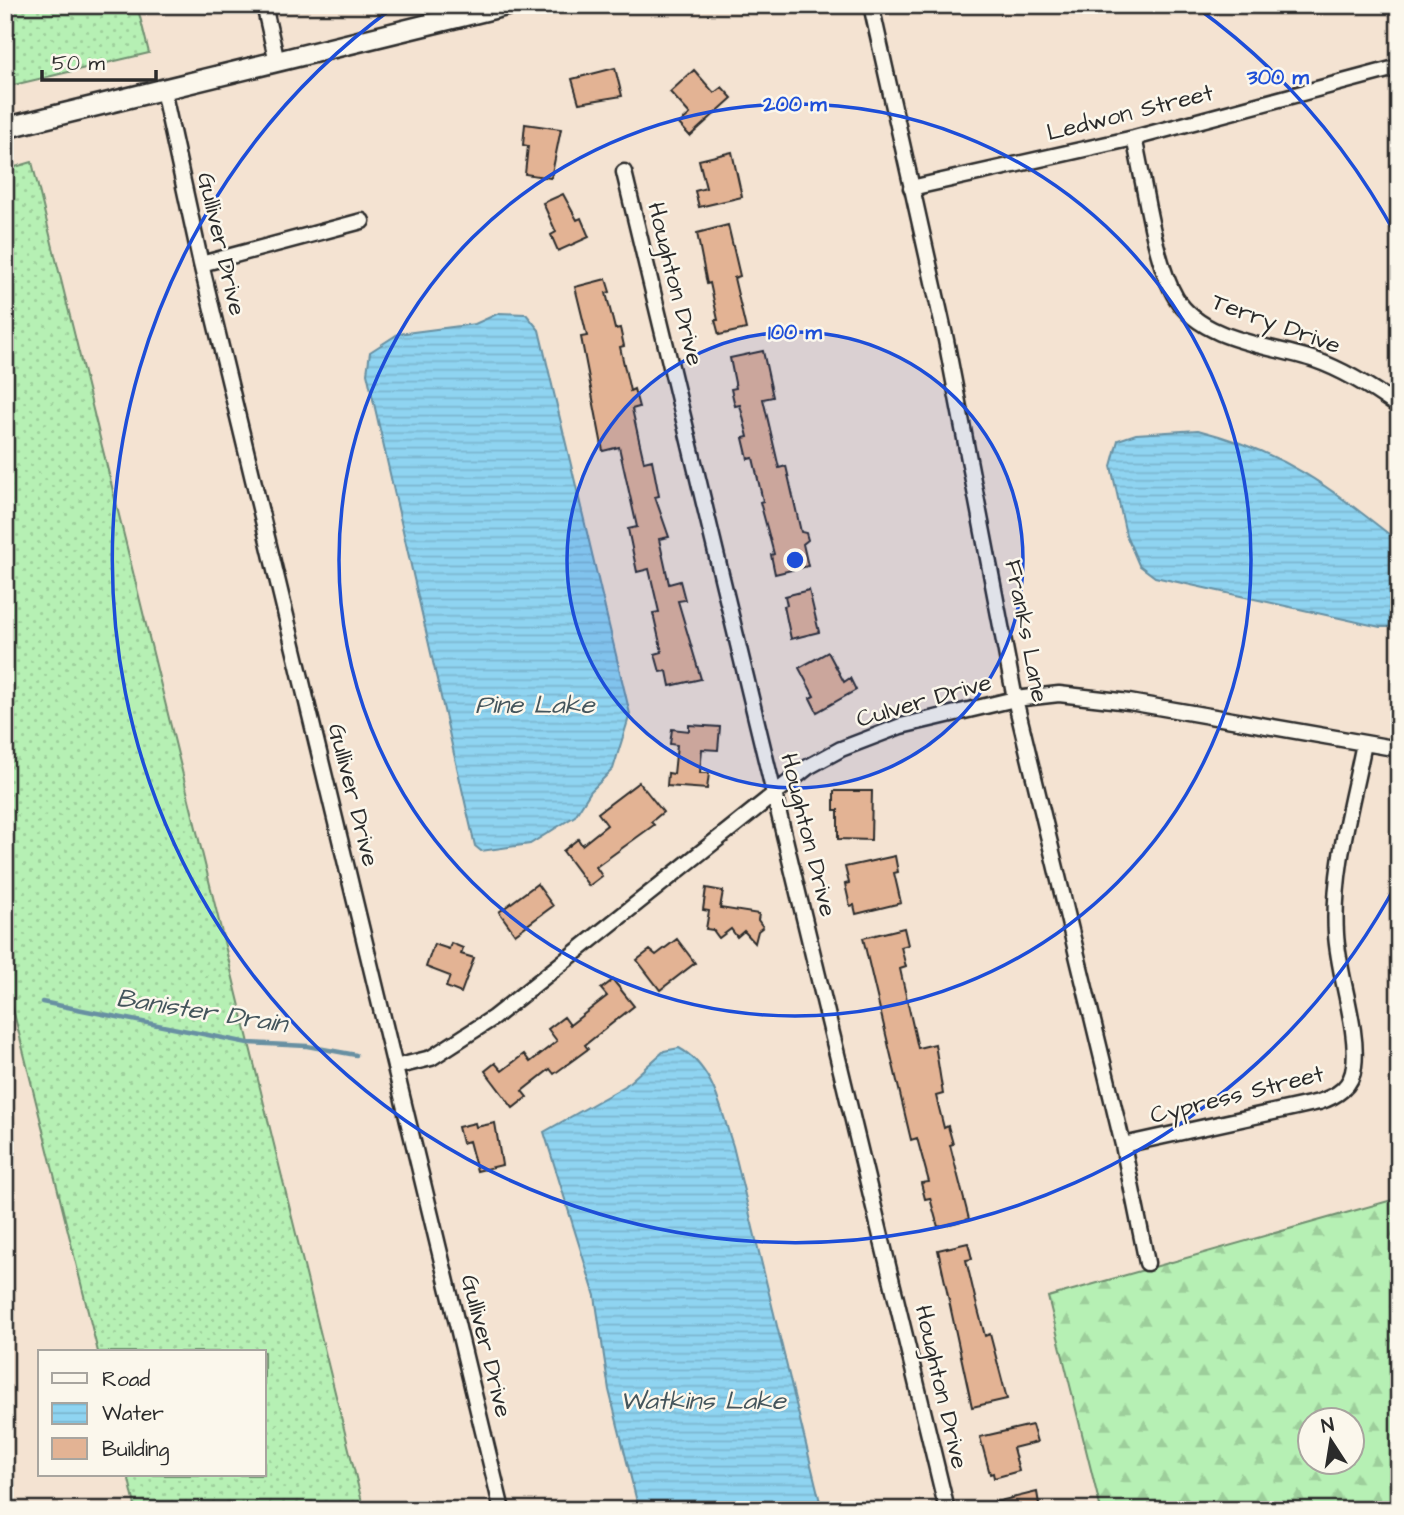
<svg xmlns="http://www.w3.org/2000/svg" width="1404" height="1515" font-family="'Architects Daughter',sans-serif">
<defs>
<pattern id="grass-dots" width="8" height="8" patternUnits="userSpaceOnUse" patternTransform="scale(1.75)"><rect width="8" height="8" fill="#b6f0b4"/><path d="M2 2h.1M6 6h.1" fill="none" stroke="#9dce9b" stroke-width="1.8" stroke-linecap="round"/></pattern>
<pattern id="forest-firs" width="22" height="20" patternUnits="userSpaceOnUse" patternTransform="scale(1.75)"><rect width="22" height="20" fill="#b6f0b4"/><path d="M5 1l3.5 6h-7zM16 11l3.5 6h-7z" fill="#9dce9b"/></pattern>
<pattern id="water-rules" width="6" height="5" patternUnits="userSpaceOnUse" patternTransform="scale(1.75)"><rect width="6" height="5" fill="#8fd4f1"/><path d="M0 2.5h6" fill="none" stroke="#7cb6cf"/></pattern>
</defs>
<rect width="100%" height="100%" fill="#f4e3d2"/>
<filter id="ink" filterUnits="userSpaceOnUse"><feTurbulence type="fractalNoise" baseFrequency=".0143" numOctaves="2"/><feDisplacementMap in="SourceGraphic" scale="14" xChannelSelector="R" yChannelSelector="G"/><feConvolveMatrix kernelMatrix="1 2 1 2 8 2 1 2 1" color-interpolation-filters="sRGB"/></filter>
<g filter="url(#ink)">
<path fill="url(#grass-dots)" stroke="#708e70" stroke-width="2" d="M5,5h132l12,48 -144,34z
M32,162l332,1348h-228l-8,-35h136v-123h-166l-93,-375v-807z"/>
<path fill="url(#forest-firs)" stroke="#708e70" stroke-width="2" fill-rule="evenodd" d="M1399,1198v312h-298l-53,-213zM1310,1420h42v42h-42z"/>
<path fill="url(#water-rules)" stroke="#6790a2" stroke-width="2" d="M499,313l27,1 13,16 91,384 -17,55 -22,22 -16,25 -45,28 -49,7 -6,-5 -108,-473 3,-21 28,-18 77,-10z
M1198,430c89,23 131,57 201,112v85h-19l-225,-50 -16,-12 -13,-30 -15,-69 7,-26 18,-6z
M679,1048c35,19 42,62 54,98l89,364h-183l-30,-120 -14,-94 -51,-164 81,-46 39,-35z"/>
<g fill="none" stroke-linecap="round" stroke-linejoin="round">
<path stroke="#6790a2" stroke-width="4.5" d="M42,1002l206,41 59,3 49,9"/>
</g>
<path fill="#e3b394" stroke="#2b2b2b" stroke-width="2" d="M615,68l7,28 -43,7 -7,-24z
M694,70l20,23 8,-6 10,11 -42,38 -11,-12 11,-10 -20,-22z
M525,124l36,5 -10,49 -26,-4 3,-28 -5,-1z
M732,152l10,45 -43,10 -4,-16 11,-3 -7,-28z
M563,194l14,26 4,-2 8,19 -31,14 -7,-16 5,-3 -13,-29z
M728,225l12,51 -6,2 12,51 -27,6 -4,-15h3l-8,-37 -3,1 -10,-51z
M606,279l4,13 -4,1 9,36 5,-1 4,18 -4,1 10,44 4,-2 5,18 -7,2 12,53 8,-2 7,36 -4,1 14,40 -10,2 10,45 11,-3 5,19 -7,1 23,78 -31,7 -3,-15 -7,1 -5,-18 7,-2 -9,-39 6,-1 -10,-43 -12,3 -9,-43 9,-2 -18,-80 -16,4 -22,-114 6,-1 -12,-49z
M763,351l10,46 -10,2 16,69 7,-2 15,66 5,1 2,7 -5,4 5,22 -33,8 -4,-19 3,-1 -14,-52 3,-1 -10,-43 -5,1 -5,-21 5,-1 -8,-32 -5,1 -4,-17 5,-1 -6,-30z
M809,590l10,42 -28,7 -7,-33 3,-1 -2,-9z
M828,652l16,30 6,-4 6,12 -39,22 -7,-14 4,-2 -15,-28z
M689,725l31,2 -2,23 -16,-1 -2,24h9l-2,16 -40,-3 1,-13 6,1 3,-29 -7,-1 2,-15 17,2z
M639,782l24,30 -12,10 3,3 -58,42 6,9 -13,10 -26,-35 15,-12 4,6 25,-20 -9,-12z
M834,791h38l-1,49 -33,-1v-29h-4z
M895,856l3,16 -4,1 7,30 -45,11 -2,-9 -4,1 -5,-22 4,-1 -4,-16z
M537,884l16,22 -38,28 -16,-22z
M706,888l17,3 -3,17 39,6 -1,6 5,7 -5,4 -3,12 -11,-12 -7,6 -6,-8 -12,9 -6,-8 -7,-1 3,-18 -6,-1z
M904,928l4,17 -7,2 5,20 -6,2 18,79 17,-4 8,50 -7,2 8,32 4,-2 5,18 -3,1 19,74 -31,8 -8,-29 -5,1 -4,-16 8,-1 -12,-44 -6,2 -48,-202z
M677,939l18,24 -35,27 -23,-30 13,-10 6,5z
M451,943l12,5 -2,6 13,4 -13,35 -15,-6 4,-11 -24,-9 8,-23 15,5z
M613,980l21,26 -49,39 3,4 -34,25 -4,-5 -28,22 5,6 -14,11 -28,-37 10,-8 7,8 22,-17 6,8 27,-21 -9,-12 16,-12 6,8 37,-29 -6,-7z
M475,1123l1,4 19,-4 7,42 -25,6 -8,-30 -7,2 -4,-16z
M968,1243l4,16 -6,1 10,42 9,34 5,-2 17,65 -35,8 -34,-157z
M1032,1425l5,17 -24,6 6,23 -25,7 -1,-5 -3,1 -10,-37z
M1037,1492l3,18h-57v-5z"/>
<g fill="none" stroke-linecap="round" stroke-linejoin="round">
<defs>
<path id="street" d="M264,5l13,57
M871,5l75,335 69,359 108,446 24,118
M163,90l38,174 301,1246
M1134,138c11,46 19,121 42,160 27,44 95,47 139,62 29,10 59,29 84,47
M624,172l323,1338
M911,188l223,-50 265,-71
M201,264l161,-43
M395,1067l36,-9 62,-40 315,-251 33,-18 60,-23 114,-27 44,-5 70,8 270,47
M1123,1145l196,-43c18,-6 33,-15 35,-36 5,-37 -16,-92 -18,-132 -4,-64 16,-129 28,-191"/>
<path id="secondary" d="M5,128l503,-123"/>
</defs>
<use href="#street" stroke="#2b2b2b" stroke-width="19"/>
<use href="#secondary" stroke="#2b2b2b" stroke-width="24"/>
<use href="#street" stroke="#fbf7ec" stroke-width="14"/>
<use href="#secondary" stroke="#fbf7ec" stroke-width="19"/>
</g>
</g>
<circle cx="795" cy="560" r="228" fill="#1d4ed8" fill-opacity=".12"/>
<g fill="none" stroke="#1d4ed8" stroke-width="3.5">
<circle cx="795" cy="560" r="228"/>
<circle cx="795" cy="560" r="456"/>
<path d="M1398 881A683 683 0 1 1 394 7M1196 7A683 683 0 0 1 1398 239"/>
</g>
<g text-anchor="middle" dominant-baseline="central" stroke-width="5" stroke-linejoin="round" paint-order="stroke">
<g font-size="24" fill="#2b2b2b" stroke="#fbf7ec">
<text transform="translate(1130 113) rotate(-14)">Ledwon Street</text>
<text transform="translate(221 244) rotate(77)">Gulliver Drive</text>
<text transform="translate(675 284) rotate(76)">Houghton Drive</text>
<text transform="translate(1276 324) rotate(20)">Terry Drive</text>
<text transform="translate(1026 631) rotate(79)">Franks Lane</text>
<text transform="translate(924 701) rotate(-16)">Culver Drive</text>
<text transform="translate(353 795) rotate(76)">Gulliver Drive</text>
<text transform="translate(808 835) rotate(76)">Houghton Drive</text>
<text transform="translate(1237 1095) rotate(-14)">Cypress Street</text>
<text transform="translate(486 1346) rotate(76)">Gulliver Drive</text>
<text transform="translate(941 1387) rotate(77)">Houghton Drive</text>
</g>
<g font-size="26" font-style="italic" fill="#44555c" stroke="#fbf7ec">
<text x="535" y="705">Pine Lake</text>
<text transform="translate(202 1011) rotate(9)">Banister Drain</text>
<text x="703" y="1401">Watkins Lake</text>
</g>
</g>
<circle cx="795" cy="560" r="10" fill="#1d4ed8" stroke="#fbf7ec" stroke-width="3.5"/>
<g font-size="21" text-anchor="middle" font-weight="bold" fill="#1d4ed8" stroke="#fbf7ec" stroke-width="5" stroke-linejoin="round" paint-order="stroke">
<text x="1278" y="84">300 m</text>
<text x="795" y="111">200 m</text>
<text x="795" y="339">100 m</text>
</g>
<rect width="1404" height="1515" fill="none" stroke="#fbf7ec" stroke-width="28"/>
<rect x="14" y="14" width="1376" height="1487" fill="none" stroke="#2b2b2b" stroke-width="2.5" filter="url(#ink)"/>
<rect x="38" y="1350" width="228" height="126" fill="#fbf7ec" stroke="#a8a59f" stroke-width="2"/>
<rect x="52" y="1373" width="35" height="10" fill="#fbf7ec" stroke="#a8a59f" stroke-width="2"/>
<text x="102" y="1386" font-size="21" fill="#2b2b2b">Road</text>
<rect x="52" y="1403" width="35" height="21" fill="url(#water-rules)" stroke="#a8a59f" stroke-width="2"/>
<text x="102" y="1420" font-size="21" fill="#2b2b2b">Water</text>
<rect x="52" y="1438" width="35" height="21" fill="#e3b394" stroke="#a8a59f" stroke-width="2"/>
<text x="102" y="1456" font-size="21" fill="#2b2b2b">Building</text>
<g transform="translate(1331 1441) rotate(348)"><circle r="33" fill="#fbf7ec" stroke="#a8a59f" stroke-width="2"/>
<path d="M0-5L12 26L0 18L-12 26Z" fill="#2b2b2b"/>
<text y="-10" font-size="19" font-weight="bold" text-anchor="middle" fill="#2b2b2b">N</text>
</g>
<path d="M42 70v10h114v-10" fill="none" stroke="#2b2b2b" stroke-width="3.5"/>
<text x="52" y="70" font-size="21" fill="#2b2b2b" stroke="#fbf7ec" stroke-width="5" paint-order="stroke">50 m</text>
</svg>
